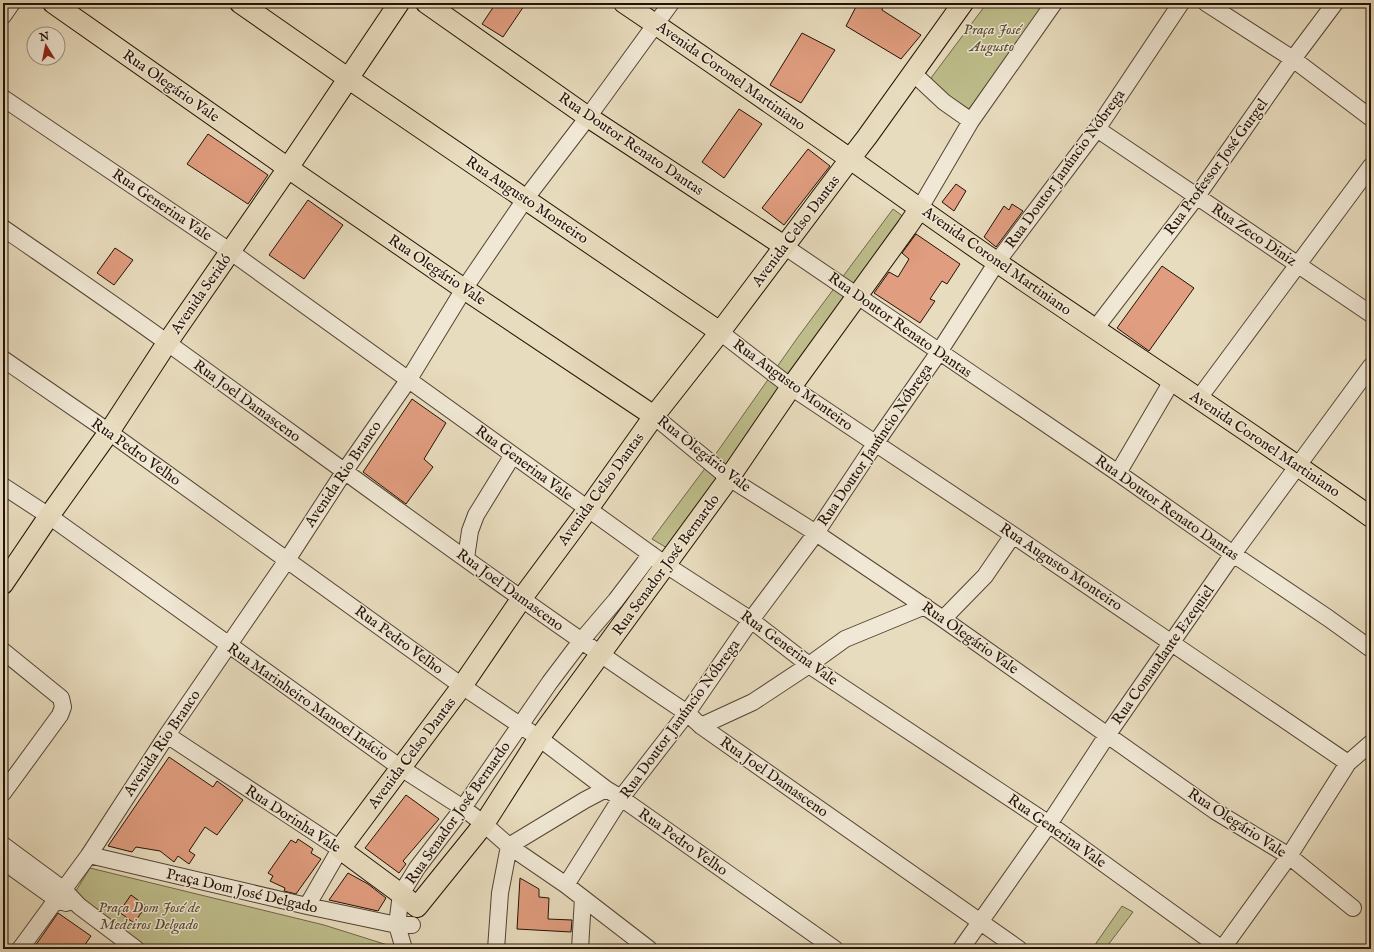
<svg xmlns="http://www.w3.org/2000/svg" width="1374" height="952" font-family="'IM FELL English',serif">
<rect width="100%" height="100%" fill="#e8dcbe"/>
<filter id="stains"><feTurbulence type="fractalNoise" baseFrequency=".005" numOctaves="4"/><feColorMatrix values="0 0 0 0 .2 0 0 0 0 .09 0 0 0 0 .02 0 0 0 .5 -.17"/></filter>
<radialGradient id="worn" r=".72"><stop offset=".6" stop-color="#630" stop-opacity="0"/><stop offset="1" stop-color="#630" stop-opacity=".3"/></radialGradient>
<path fill="#bebe8c" stroke="#706849" d="M987,3h60l-78,106 -41,-27z
M893,209l15,11 -236,331 -20,-12 63,-84 83,-118z
M90,868l234,57 73,23v1h-257l-69,-50z
M1122,906l11,6 -28,37h-13z"/>
<path fill="#e09d7f" stroke="#231206" d="M496,3h30l-23,34 -21,-13z
M858,3h25l-1,7 39,25 -20,24 -55,-33z
M802,33l33,17 -34,53 -31,-18z
M739,109l23,15 -38,54 -22,-16z
M208,134l60,41 -20,29 -61,-40z
M808,149l22,17 -46,59 -22,-17z
M956,184l10,7 -12,20 -12,-9z
M308,200l35,25 -39,54 -35,-24z
M1012,204l11,7 -27,36 -12,-10 20,-31 5,4z
M916,234l44,30 -13,20 -5,-3 -12,18 5,2 -15,22 -46,-30 15,-21 9,5 11,-18 -7,-6z
M115,248l18,12 -19,25 -17,-12z
M1162,266l32,22 -45,63 -32,-23z
M412,399l34,24 -22,36 9,8 -27,37 -43,-32z
M169,757l44,30 4,-6 26,19 -26,35 -12,-8 -16,24 6,4 -6,9 -11,-8 -4,6 -14,-11 -24,-4 -4,5 -24,-6z
M406,795l33,24 -36,42 3,3 -7,9 -34,-25z
M298,839l15,10 -2,4 10,6 -25,35 -12,-3 1,-3 -15,-7 3,-5 -5,-3 23,-33 5,3z
M348,873l20,11 18,14 -8,13 -49,-11z
M520,878l19,11v8l10,1 -1,21 24,1 -1,12 -54,-3z
M131,895l15,11 -12,17 -15,-11z
M58,913l33,23 -9,13h-49z"/>
<g fill="none" stroke-linecap="round" stroke-linejoin="round">
<defs>
<path id="minor" d="M1206,3l87,56 78,59
M3,16l9,-13
M913,73l31,29 27,19
M3,98l228,154 435,313 85,55 58,45 240,159 173,125
M1097,129l274,185
M920,208l51,-87 83,-118
M3,228c55,38 111,76 166,116 172,124 342,251 518,369l14,13 318,223
M784,246l334,227 115,81 95,64 43,31
M1095,329l102,-133 96,-137 42,-56
M720,332l71,55 222,148 335,228
M3,359l106,73 353,254 77,52 67,51 15,9 214,151
M1199,398l172,-232
M654,416l75,62 87,55 127,86 272,192 74,45 64,52
M1118,473l54,-92
M3,486l46,30 352,252 62,40 21,16 25,22 57,39 83,64
M466,558l4,-27 6,-16 37,-60
M943,619l42,-43 28,-41
M3,651l58,47 2,9 -3,8 -57,78
M701,726l52,-24 56,-37 36,-26 80,-33
M167,735l173,114 -33,57
M3,845l61,45 15,16 57,43
M89,855l218,51 90,19h15
M3,861l53,38 10,4
M566,885l55,-87 66,-85 64,-93 65,-87 59,-89 64,-92 58,-90 100,-133 84,-126
M20,949l69,-94 78,-120 120,-175 57,-88 65,-93 55,-90 62,-91 62,-81 83,-114
M404,949l-7,-24 4,-31 16,-26 46,-60 87,-126 31,-41 35,-41 35,-46
M496,949l4,-56 9,-47 76,-46 21,-11
M580,949l3,-51
M961,949l88,-125 59,-90 125,-180 138,-188
M1222,949l67,-93 59,-93 23,-20"/>
<path id="major" d="M53,3l235,165 176,121 190,127
M240,3l109,76 371,253
M426,3l162,114 196,129
M624,3c77,52 153,105 229,158 48,34 96,69 145,102 124,85 250,167 373,254
M920,208l-13,19 -116,160 -62,91 -190,260 -55,86 -67,83 -16,-13 -61,-45 122,-163 60,-88 66,-89 66,-93 66,-84 130,-173 17,-22 96,-134
M3,584l46,-68 60,-84 58,-89 121,-175 111,-165"/>
</defs>
<use href="#minor" stroke="#544434" stroke-width="18"/>
<use href="#major" stroke="#231206" stroke-width="22"/>
<use href="#minor" stroke="#f0e8d5" stroke-width="16"/>
<use href="#major" stroke="#e8dcbe" stroke-width="20"/>
</g>
<g text-anchor="middle" dominant-baseline="central" stroke-width="3" stroke-linejoin="round" paint-order="stroke">
<g font-size="15" font-style="italic" fill="#594e35" stroke="#f0e8d5">
<text x="992" y="29">Praça José<tspan x="992" dy="17">Augusto</tspan></text>
<text x="149" y="907">Praça Dom José de<tspan x="149" dy="17">Medeiros Delgado</tspan></text>
</g>
<g font-size="15" fill="#231206" stroke="#f0e8d5">
<text transform="translate(731 76) rotate(35)">Avenida Coronel Martiniano</text>
<text transform="translate(171 86) rotate(35)">Rua Olegário Vale</text>
<text transform="translate(631 144) rotate(34)">Rua Doutor Renato Dantas</text>
<text transform="translate(1216 167) rotate(-54)">Rua Professor José Gurgel</text>
<text transform="translate(1065 169) rotate(-54)">Rua Doutor Janúncio Nóbrega</text>
<text transform="translate(527 200) rotate(34)">Rua Augusto Monteiro</text>
<text transform="translate(162 205) rotate(34)">Rua Generina Vale</text>
<text transform="translate(796 231) rotate(-53)">Avenida Celso Dantas</text>
<text transform="translate(1254 235) rotate(34)">Rua Zeco Diniz</text>
<text transform="translate(997 261) rotate(35)">Avenida Coronel Martiniano</text>
<text transform="translate(437 270) rotate(34)">Rua Olegário Vale</text>
<text transform="translate(201 294) rotate(-55)">Avenida Seridó</text>
<text transform="translate(900 325) rotate(35)">Rua Doutor Renato Dantas</text>
<text transform="translate(793 385) rotate(36)">Rua Augusto Monteiro</text>
<text transform="translate(247 401) rotate(36)">Rua Joel Damasceno</text>
<text transform="translate(1265 444) rotate(34)">Avenida Coronel Martiniano</text>
<text transform="translate(875 445) rotate(-56)">Rua Doutor Janúncio Nóbrega</text>
<text transform="translate(136 452) rotate(35)">Rua Pedro Velho</text>
<text transform="translate(704 454) rotate(38)">Rua Olegário Vale</text>
<text transform="translate(524 463) rotate(36)">Rua Generina Vale</text>
<text transform="translate(343 474) rotate(-56)">Avenida Rio Branco</text>
<text transform="translate(601 489) rotate(-54)">Avenida Celso Dantas</text>
<text transform="translate(1167 508) rotate(35)">Rua Doutor Renato Dantas</text>
<text transform="translate(666 565) rotate(-54)">Rua Senador José Bernardo</text>
<text transform="translate(1061 567) rotate(34)">Rua Augusto Monteiro</text>
<text transform="translate(510 590) rotate(36)">Rua Joel Damasceno</text>
<text transform="translate(970 638) rotate(35)">Rua Olegário Vale</text>
<text transform="translate(399 640) rotate(36)">Rua Pedro Velho</text>
<text transform="translate(789 648) rotate(36)">Rua Generina Vale</text>
<text transform="translate(1163 655) rotate(-55)">Rua Comandante Ezequiel</text>
<text transform="translate(308 702) rotate(35)">Rua Marinheiro Manoel Inácio</text>
<text transform="translate(680 719) rotate(-54)">Rua Doutor Janúncio Nóbrega</text>
<text transform="translate(162 743) rotate(-56)">Avenida Rio Branco</text>
<text transform="translate(412 753) rotate(-53)">Avenida Celso Dantas</text>
<text transform="translate(774 777) rotate(35)">Rua Joel Damasceno</text>
<text transform="translate(458 813) rotate(-55)">Rua Senador José Bernardo</text>
<text transform="translate(293 819) rotate(33)">Rua Dorinha Vale</text>
<text transform="translate(1237 823) rotate(33)">Rua Olegário Vale</text>
<text transform="translate(1057 831) rotate(35)">Rua Generina Vale</text>
<text transform="translate(683 842) rotate(35)">Rua Pedro Velho</text>
<text transform="translate(242 891) rotate(13)">Praça Dom José Delgado</text>
</g>
</g>
<rect width="1374" height="952" fill="none" stroke="#e8dcbe" stroke-width="16"/>
<rect x="4" y="4" width="1366" height="944" fill="none" stroke="#231206" stroke-width="2"/>
<rect x="8" y="8" width="1358" height="936" fill="none" stroke="#231206"/>
<g transform="translate(46 46) rotate(350)"><circle r="19" fill="#f0e8d5" stroke="#9e9282"/>
<path d="M0-3L7 15L0 10L-7 15Z" fill="#8f2418"/>
<text y="-6" font-size="11" font-weight="bold" text-anchor="middle" fill="#231206">N</text>
</g>
<rect width="100%" height="100%" filter="url(#stains)"/>
<rect width="100%" height="100%" fill="url(#worn)"/>
</svg>
